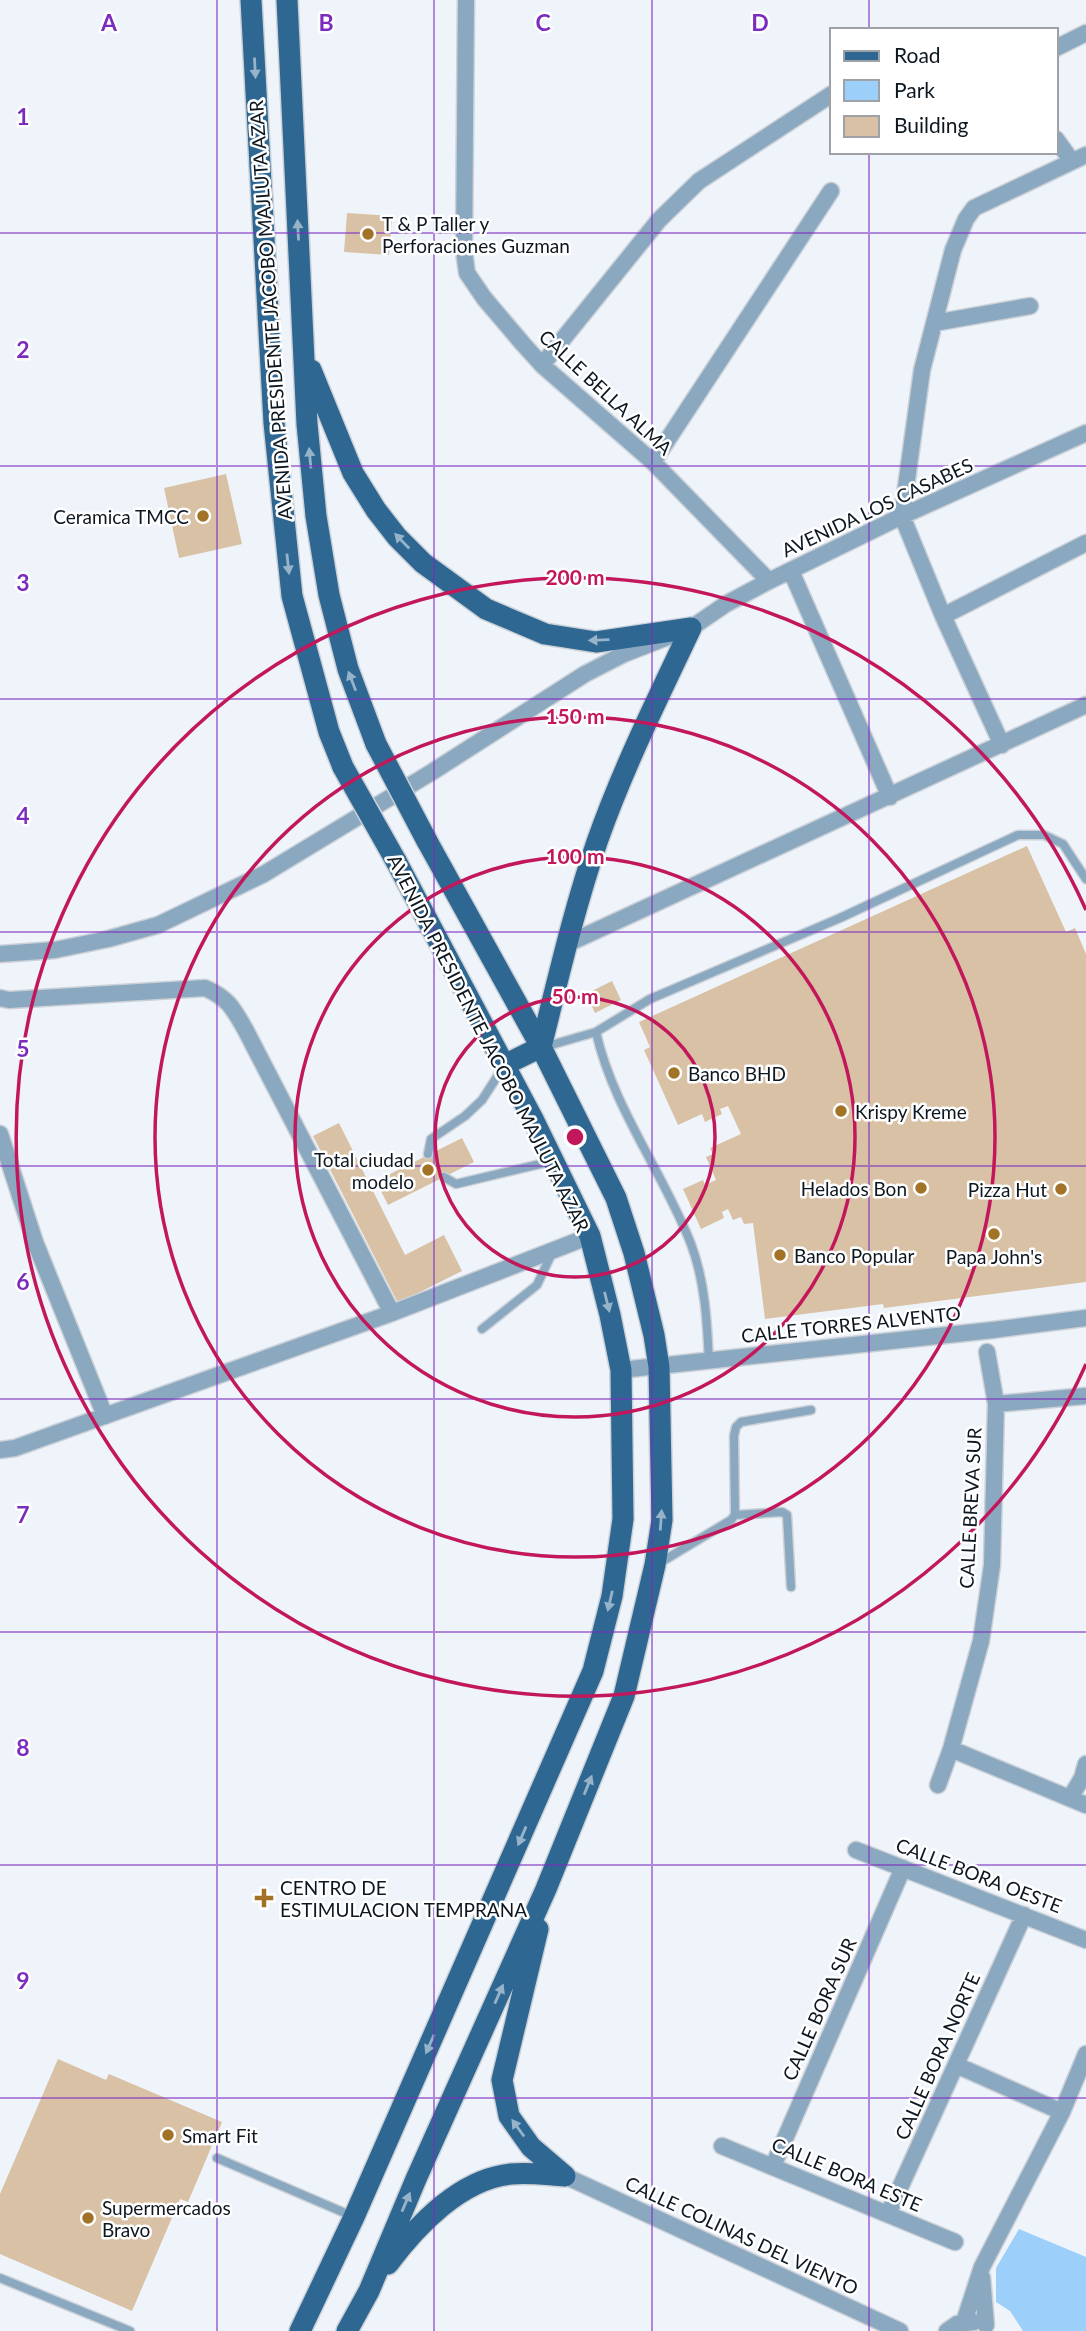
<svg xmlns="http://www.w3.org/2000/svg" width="1086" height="2331" font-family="Lato,sans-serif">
<rect width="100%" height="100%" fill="#eff4fa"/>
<path fill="#9ccffa" d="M1019,2229l67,28v74h-63l-13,-20 -14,-9v-34z"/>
<path fill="#d8c1a4" d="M347,213l45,3 -3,39 -45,-3z
M226,474l16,70 -63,14 -15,-70z
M1027,846l39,86 9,-4 11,26v328l-202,26 -1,-4 -118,15 -12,-96 -9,1 -3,-7 -8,3 -5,-11 -6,3 2,6 -23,11 -18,-40 20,-9 2,5 11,-5 -10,-23 7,-3 -3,-6 31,-14 -13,-28 -8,3 2,5 -17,8 -3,-8 -24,11 -34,-75 6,-3 -11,-25z
M612,981l9,19 -26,13 -9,-19z
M339,1123l66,132 39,-20 18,36 -64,32 -85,-167z
M462,1138l12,24 -86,43 -12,-24z
M58,2059l48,21 3,-6 113,48 -34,80 -8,-3 -48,112 -132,-57v-60z"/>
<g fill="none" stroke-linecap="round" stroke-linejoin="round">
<defs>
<path id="lane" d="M596,1032c17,76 67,140 95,212 14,37 16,77 18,117
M544,1047l52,-15 54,-33 190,-81 178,-83h26l19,9 23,35
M428,1154l3,-15 34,-23 17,-16 22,-34
M444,1177l12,7 97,-23
M482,1329l55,-44 15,-32
M735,1515l47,-3 5,3 4,72
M658,1564l73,-44 4,-5 -1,-79 2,-9 5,-5 70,-12
M217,2158l135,58
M0,2278l130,53"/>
<path id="street" d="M466,0l-2,251 3,22 17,25 39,46 19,21 111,97 116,119
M1056,48l30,-15
M1056,139l15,21
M934,323l96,-17
M542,365l117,-145 40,-39 133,-87
M653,462l178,-271
M791,571l99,226
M943,616l143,-73
M1002,745l-59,-129 -41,-100 20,-146 31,-120 13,-31 8,-11 112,-53
M567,944l519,-239
M0,954l55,-4 53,-11 50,-14 106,-51 168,-102 153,-98 39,-20 67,-26 35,-24 43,-23 133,-65 184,-83
M0,998l9,2 196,-12c23,10 28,20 40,41l147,284
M0,1134l35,108 70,174
M621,1370l372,-40 93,-12
M996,1404l90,-8
M0,1450l15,-2 377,-135 198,-77
M951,1749l135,56
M938,1785l13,-36 30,-108 11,-76 4,-161 -9,-52
M1070,1798l12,-20 4,-14
M856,1850l230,90
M956,2065l106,47
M722,2146l233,96
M773,2166l130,-298
M565,2176l335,155
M888,2214l136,-299
M982,2277l4,48
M964,2322l18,-55 80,-155 24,-58
M947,2331l10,-7 17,-2"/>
<path id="primary" d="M251,0l23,423 18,173 37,136 14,35
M287,0l20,424 9,92 13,79 19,74 28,75
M311,370l42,103 23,37 21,27 26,26 63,46 59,25 51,8 95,-14
M504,1065l37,-18c17,-68 33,-138 56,-205 26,-74 61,-144 94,-214
M538,1929l-36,151 7,36 22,31 34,29
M388,2264c29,-39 73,-85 123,-90 18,-2 37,1 54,2
M300,2331l54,-114 239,-546 19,-75 11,-77 -2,-149 -11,-55 -20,-79 -56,-115 -138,-260
M347,2331l22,-40 47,-112 130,-290 78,-193 31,-131 7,-45 -3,-153 -5,-32 -20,-82 -18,-55 -75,-151 -114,-206"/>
</defs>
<use href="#lane" stroke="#cbd1d7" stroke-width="11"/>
<use href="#street" stroke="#cbd1d7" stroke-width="19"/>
<use href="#primary" stroke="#cbd1d7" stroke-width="24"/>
<use href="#lane" stroke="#8ba8c1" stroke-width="8"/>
<use href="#street" stroke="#8ba8c1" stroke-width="16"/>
<use href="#primary" stroke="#2f6793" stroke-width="21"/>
<defs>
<path id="primary-bridge" d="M376,744l51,97
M343,767l53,94"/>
</defs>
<use href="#primary-bridge" stroke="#cbd1d7" stroke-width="24" stroke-linecap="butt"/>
<use href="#primary-bridge" stroke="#2f6793" stroke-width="21"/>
</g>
<defs><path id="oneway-solid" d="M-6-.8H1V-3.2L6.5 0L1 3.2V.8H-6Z" transform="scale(1.75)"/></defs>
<g fill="#97b3c9">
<use href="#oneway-solid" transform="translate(255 68) rotate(87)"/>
<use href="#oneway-solid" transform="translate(298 230) rotate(-93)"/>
<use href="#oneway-solid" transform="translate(310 458) rotate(-95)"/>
<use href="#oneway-solid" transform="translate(402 541) rotate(-134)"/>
<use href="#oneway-solid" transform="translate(288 564) rotate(84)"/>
<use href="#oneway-solid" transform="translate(599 640) rotate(178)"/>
<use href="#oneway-solid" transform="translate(352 681) rotate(-111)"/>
<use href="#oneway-solid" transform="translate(607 1302) rotate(76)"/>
<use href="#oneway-solid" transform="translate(661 1520) rotate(-86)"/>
<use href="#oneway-solid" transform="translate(610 1601) rotate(103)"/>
<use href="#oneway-solid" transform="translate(588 1785) rotate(-68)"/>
<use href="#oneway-solid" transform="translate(522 1836) rotate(113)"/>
<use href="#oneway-solid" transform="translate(499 1994) rotate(-66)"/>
<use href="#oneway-solid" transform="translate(430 2044) rotate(114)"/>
<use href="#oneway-solid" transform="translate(518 2128) rotate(-126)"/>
<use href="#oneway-solid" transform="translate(406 2202) rotate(-67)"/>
</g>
<path fill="none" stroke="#7b2cbf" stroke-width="2" stroke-opacity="0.55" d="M217,0v2331M434,0v2331M652,0v2331M869,0v30M869,152v2179M0,233h1086M0,466h1086M0,699h1086M0,932h1086M0,1166h1086M0,1399h1086M0,1632h1086M0,1865h1086M0,2098h1086"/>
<g fill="none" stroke="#c2185b" stroke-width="3.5">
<circle cx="575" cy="1137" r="140"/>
<circle cx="575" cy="1137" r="280"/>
<circle cx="575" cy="1137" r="420"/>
<path d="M1086 1364A559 559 0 1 1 1086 910"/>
</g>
<g fill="#a27226" stroke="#fff" stroke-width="2.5">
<circle cx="368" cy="234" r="7"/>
<circle cx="203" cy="516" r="7"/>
<circle cx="674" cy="1073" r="7"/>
<circle cx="841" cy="1111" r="7"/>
<circle cx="428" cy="1170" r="7"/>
<circle cx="921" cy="1188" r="7"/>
<circle cx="1061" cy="1189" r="7"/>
<circle cx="994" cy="1234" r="7"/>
<circle cx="780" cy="1255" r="7"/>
<path d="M260.5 1887.5h7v7h7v7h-7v7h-7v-7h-7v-7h7z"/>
<circle cx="168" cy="2135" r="7"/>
<circle cx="88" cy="2218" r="7"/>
</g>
<g text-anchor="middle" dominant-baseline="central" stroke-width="5" stroke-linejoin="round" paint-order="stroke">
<g font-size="19" fill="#0d1720" stroke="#fff" text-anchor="start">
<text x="382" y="223">T &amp; P Taller y<tspan x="382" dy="22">Perforaciones Guzman</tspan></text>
<text x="189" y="516" text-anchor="end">Ceramica TMCC</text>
<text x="688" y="1073">Banco BHD</text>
<text x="855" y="1111">Krispy Kreme</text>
<text x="414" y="1159" text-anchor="end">Total ciudad<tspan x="414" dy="22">modelo</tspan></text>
<text x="907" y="1188" text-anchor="end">Helados Bon</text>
<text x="1047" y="1189" text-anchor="end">Pizza Hut</text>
<text x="794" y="1255">Banco Popular</text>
<text x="994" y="1256" text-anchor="middle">Papa John's</text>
<text x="280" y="1887">CENTRO DE<tspan x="280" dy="22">ESTIMULACION TEMPRANA</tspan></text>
<text x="182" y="2135">Smart Fit</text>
<text x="102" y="2207">Supermercados<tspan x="102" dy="22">Bravo</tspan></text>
</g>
<g font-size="19" fill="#0d1720" stroke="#fff">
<text transform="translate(270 310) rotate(-94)">AVENIDA PRESIDENTE JACOBO MAJLUTA AZAR</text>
<text transform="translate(606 392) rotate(43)">CALLE BELLA ALMA</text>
<text transform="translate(877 507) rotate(-25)">AVENIDA LOS CASABES</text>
<text transform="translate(489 1043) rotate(63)">AVENIDA PRESIDENTE JACOBO MAJLUTA AZAR</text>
<text transform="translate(851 1324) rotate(-6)">CALLE TORRES ALVENTO</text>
<text transform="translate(970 1508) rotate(-87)">CALLE BREVA SUR</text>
<text transform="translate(979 1875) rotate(21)">CALLE BORA OESTE</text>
<text transform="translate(819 2009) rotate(-66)">CALLE BORA SUR</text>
<text transform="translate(937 2056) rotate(-66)">CALLE BORA NORTE</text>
<text transform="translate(847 2174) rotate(23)">CALLE BORA ESTE</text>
<text transform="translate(742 2235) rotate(25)">CALLE COLINAS DEL VIENTO</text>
</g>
</g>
<g font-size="23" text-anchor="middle" font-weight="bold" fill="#7b2cbf" stroke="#fff" stroke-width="5" stroke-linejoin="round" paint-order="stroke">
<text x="109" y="31">A</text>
<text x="326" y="31">B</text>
<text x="543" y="31">C</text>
<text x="760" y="31">D</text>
<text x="23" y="125">1</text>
<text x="23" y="358">2</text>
<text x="23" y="591">3</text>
<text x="23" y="824">4</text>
<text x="23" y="1057">5</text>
<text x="23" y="1290">6</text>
<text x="23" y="1523">7</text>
<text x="23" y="1756">8</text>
<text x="23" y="1989">9</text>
</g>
<circle cx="575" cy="1137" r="10" fill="#c2185b" stroke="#fff" stroke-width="3.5"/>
<g font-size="21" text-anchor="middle" font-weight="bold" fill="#c2185b" stroke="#fff" stroke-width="5" stroke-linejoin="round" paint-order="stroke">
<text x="575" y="585">200 m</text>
<text x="575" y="724">150 m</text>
<text x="575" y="864">100 m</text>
<text x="575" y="1004">50 m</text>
</g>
<rect x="830" y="28" width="228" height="126" fill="#ffffff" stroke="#9ea2a6" stroke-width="2"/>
<rect x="844" y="51" width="35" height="10" fill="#2f6793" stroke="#9ea2a6" stroke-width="2"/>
<text x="894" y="63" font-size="21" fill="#0d1720">Road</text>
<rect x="844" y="80" width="35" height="21" fill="#9ccffa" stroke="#9ea2a6" stroke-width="2"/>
<text x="894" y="98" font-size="21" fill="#0d1720">Park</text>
<rect x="844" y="116" width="35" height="21" fill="#d8c1a4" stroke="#9ea2a6" stroke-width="2"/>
<text x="894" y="133" font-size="21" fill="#0d1720">Building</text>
</svg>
